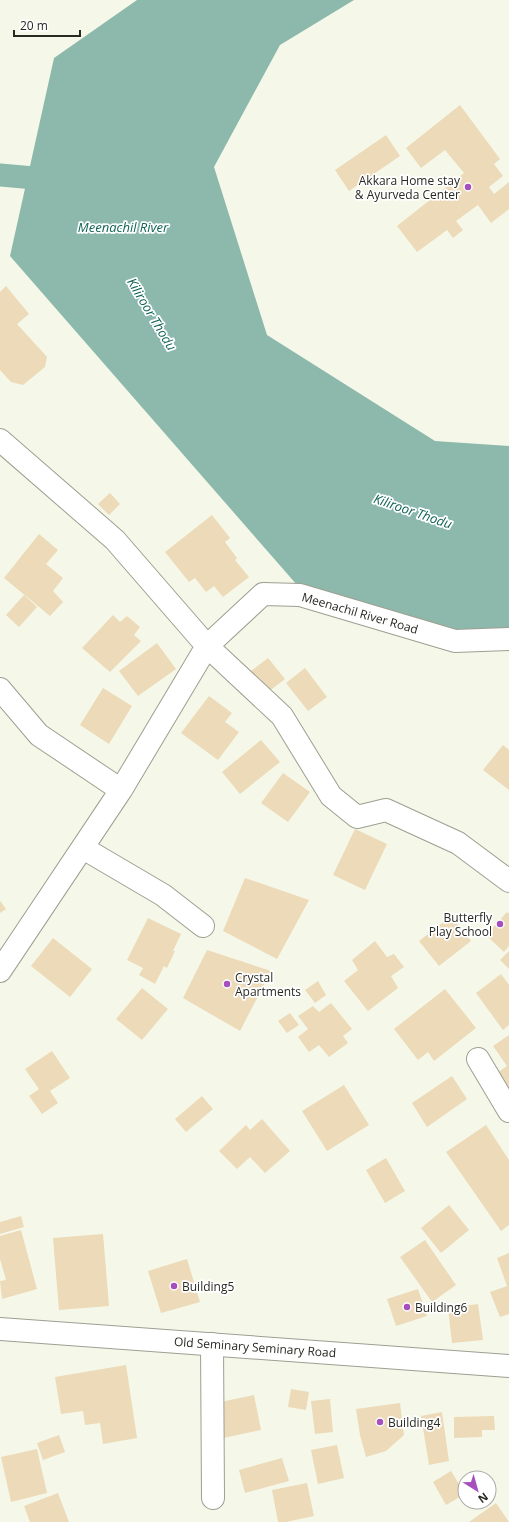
<svg xmlns="http://www.w3.org/2000/svg" width="509" height="1522" font-family="'Open Sans',sans-serif">
<rect width="100%" height="100%" fill="#f5f8e8"/>
<path fill="#8db9ad" d="M137,0h217l-74,45 -66,122 53,168 168,106 74,5v202l-212,-63 -287,-329 44,-198z"/>
<g fill="none" stroke-linecap="round" stroke-linejoin="round">
<path stroke="#8db9ad" stroke-width="23" d="M0,175l57,5"/>
</g>
<path fill="#ecdab8" d="M460,105l40,54 -6,5 9,12 -14,11 5,7 15,-12v27l-18,14 -13,-18 -22,16 7,9 -10,8 -6,-8 -30,22 -20,-26 67,-53 -19,-23 -24,18 -15,-20z
M386,135l14,21 -51,35 -14,-21z
M6,286l23,28 -12,10 30,33 -2,10 -22,18 -12,-3 -11,-12v-78z
M110,493l10,11 -11,11 -11,-11z
M212,515l18,23 -5,4 12,16 -2,2 14,17 -26,20 -9,-11 -8,6 -11,-14 -6,4 -24,-30z
M39,534l19,16 -12,14 17,14 -10,13 10,11 -13,14 -46,-38z
M24,595l13,12 -18,20 -13,-12z
M113,615l7,7 7,-6 13,11 -6,8 7,6 -31,31 -28,-24z
M157,643l19,26 -38,27 -19,-25z
M268,658l17,21 -17,13 -17,-21z
M305,668l22,29 -19,14 -22,-28z
M103,688l29,18 -23,38 -29,-19z
M209,696l23,17 -7,9 14,10 -21,28 -37,-27z
M261,740l19,22 -40,32 -18,-22z
M503,745l6,5v40l-26,-20z
M283,773l27,19 -22,30 -27,-19z
M355,829l32,15 -22,46 -32,-15z
M245,878l64,22 -32,59 -54,-28z
M0,901l6,8 -6,4z
M507,912l2,2v32l-5,6 -18,-17z
M451,916l20,25 -32,25 -20,-25z
M148,918l33,16 -8,17h2l-8,17 -3,-2 -9,18 -16,-9 4,-7 -16,-8z
M53,938l39,31 -22,28 -39,-31z
M375,941l12,16 7,-3 10,13 -13,9 7,12 -30,23 -24,-30 14,-11 -6,-10z
M207,950l64,21 -31,60 -57,-33z
M509,951v18l-9,-9z
M501,974l8,11v40l-6,5 -27,-37z
M318,981l8,14 -11,8 -10,-13z
M142,988l26,21 -26,31 -26,-21z
M445,989l31,39 -42,33 -6,-9 -10,8 -24,-31z
M331,1003l21,26 -9,7 5,7 -19,14 -10,-12 -10,7 -11,-15 10,-8 -10,-13 15,-10 6,6z
M290,1013l9,12 -12,8 -9,-12z
M509,1035v71l-19,-28 17,-12 -14,-20z
M52,1051l18,27 -20,13 8,12 -16,11 -13,-18 10,-7 -14,-20z
M452,1076l15,23 -40,28 -15,-24z
M344,1085l25,40 -42,26 -25,-40z
M202,1096l11,13 -27,23 -11,-13z
M262,1119l28,32 -25,22 -15,-16 -13,12 -18,-18 27,-26 4,5z
M486,1125l23,35v65l-8,6 -55,-79z
M386,1158l19,33 -20,12 -19,-33z
M449,1205l20,25 -28,23 -20,-25z
M21,1216l3,11 -24,7v-12z
M21,1230l16,59 -35,10 -2,-18 6,-1 -6,-21v-23z
M103,1234l6,72 -50,4 -6,-72z
M425,1240l31,45 -24,17 -32,-45z
M509,1253v61l-9,3 -10,-25 17,-6 -10,-28z
M187,1259l13,43 -39,11 -13,-42z
M418,1289l9,27 -31,10 -9,-27z
M478,1304l5,36 -31,3 -4,-35z
M126,1365l11,73 -34,6 -3,-21 -15,2 -2,-14 -22,3 -6,-37z
M291,1389l18,3 -3,18 -18,-3z
M254,1395l7,35 -38,8 -7,-35z
M330,1399l3,33 -18,2 -4,-33z
M400,1403l4,32 -18,16 -20,6 -6,-22 -4,-26z
M442,1412l7,49 -20,4 -8,-49z
M494,1416l1,14h-13v7l-28,1v-21z
M59,1435l6,17 -22,8 -6,-17z
M337,1445l7,33 -26,6 -7,-34z
M37,1449l10,44 -36,9 -10,-45z
M282,1458l7,23 -44,12 -6,-23z
M451,1471l14,23 -19,11 -13,-23z
M307,1483l7,33 -28,6h-8l-6,-32z
M58,1493l11,29h-39l-6,-16z
M496,1503l13,19h-40z"/>
<g fill="none" stroke-linecap="round" stroke-linejoin="round">
<defs>
<path id="minor" d="M0,440l115,100 92,106 75,70 49,80 26,21 29,-7 72,33 51,38
M0,689l39,46 82,55
M83,848l80,47 40,31
M0,971l121,-181 86,-144 56,-52 37,1 155,46 54,-2
M478,1059l31,52
M212,1344l1,154"/>
<path id="major" d="M0,1329l509,37"/>
</defs>
<use href="#minor" stroke="#9d9f91" stroke-width="24"/>
<use href="#major" stroke="#9d9f91" stroke-width="24"/>
<use href="#minor" stroke="#fff" stroke-width="22"/>
<use href="#major" stroke="#fff" stroke-width="22"/>
</g>
<g fill="#a650bd" stroke="#fff" stroke-width="1.5">
<circle cx="468" cy="187" r="4"/>
<circle cx="500" cy="924" r="4"/>
<circle cx="227" cy="984" r="4"/>
<circle cx="174" cy="1286" r="4"/>
<circle cx="407" cy="1307" r="4"/>
<circle cx="380" cy="1422" r="4"/>
</g>
<g text-anchor="middle" dominant-baseline="central" stroke-width="3.5" stroke-linejoin="round" paint-order="stroke">
<g font-size="12" fill="#282923" stroke="#fff" text-anchor="start">
<text x="460" y="180" text-anchor="end">Akkara Home stay<tspan x="460" dy="14">&amp; Ayurveda Center</tspan></text>
<text x="492" y="917" text-anchor="end">Butterfly<tspan x="492" dy="14">Play School</tspan></text>
<text x="235" y="977">Crystal<tspan x="235" dy="14">Apartments</tspan></text>
<text x="182" y="1286">Building5</text>
<text x="415" y="1307">Building6</text>
<text x="388" y="1422">Building4</text>
</g>
<g font-size="12" fill="#282923" stroke="#fff">
<text transform="translate(360 613) rotate(16)">Meenachil River Road</text>
<text transform="translate(255 1347) rotate(4)">Old Seminary Seminary Road</text>
</g>
<g font-size="13" font-style="italic" fill="#106455" stroke="#fff">
<text x="123" y="227">Meenachil River</text>
<text transform="translate(152 314) rotate(59)">Kiliroor Thodu</text>
<text transform="translate(413 511) rotate(19)">Kiliroor Thodu</text>
</g>
</g>
<g transform="translate(477 1490) rotate(143)"><circle r="19" fill="#ffffff" stroke="#a9a9a7"/>
<path d="M0-3L7 15L0 10L-7 15Z" fill="#a650bd"/>
<text y="-6" font-size="11" font-weight="bold" text-anchor="middle" fill="#282923">N</text>
</g>
<path d="M14 30v6h66v-6" fill="none" stroke="#282923" stroke-width="2"/>
<text x="20" y="30" font-size="12" fill="#282923" stroke="#ffffff" stroke-width="3" paint-order="stroke">20 m</text>
</svg>
